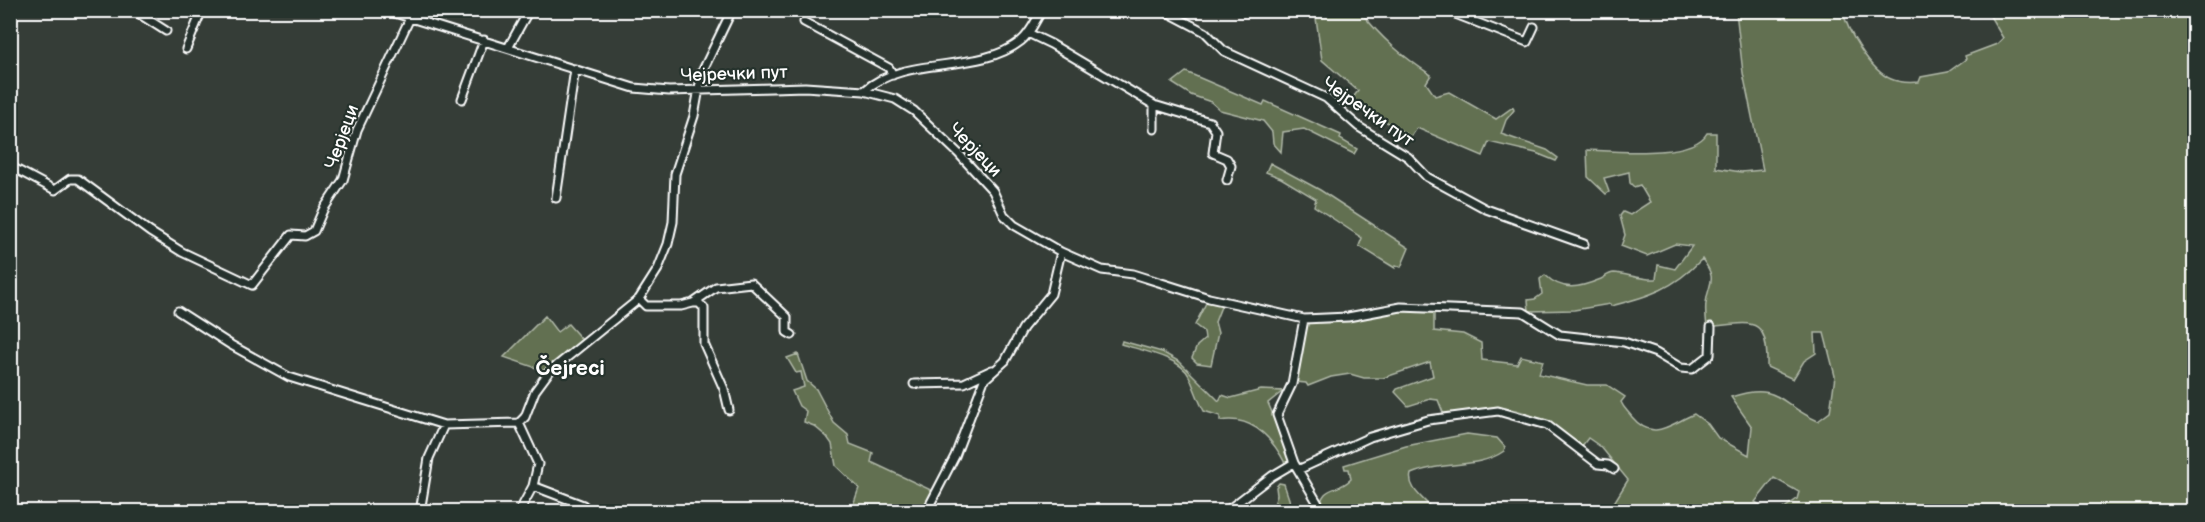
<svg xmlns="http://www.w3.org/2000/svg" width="2205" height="522" font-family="'Balsamiq Sans',sans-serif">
<rect width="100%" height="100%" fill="#353d37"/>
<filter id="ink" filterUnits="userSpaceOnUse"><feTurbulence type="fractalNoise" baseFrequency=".0167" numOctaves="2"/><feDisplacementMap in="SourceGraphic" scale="12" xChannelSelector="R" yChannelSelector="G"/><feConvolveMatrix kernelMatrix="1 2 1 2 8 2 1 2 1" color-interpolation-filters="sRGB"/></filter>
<g filter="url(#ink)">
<path fill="#627051" stroke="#b0b8a8" stroke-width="1.5" d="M1315,11h45c21,27 42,45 71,64l-5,8 9,13 14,-4 47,27 17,-12 1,3 -8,10 -5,14 46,16 11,8 -2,3 -20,-8 -47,-11 -6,14 -66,-28 -6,9 -60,-37 7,-9 -36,-31z
M1736,11h107c4,20 28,60 48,68 9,4 17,4 28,3l2,-5 27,-5 18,-13 -1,-3 32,-12 6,-6 -16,-27h207v500h-414l17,-12 2,-7 -25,-14 -19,24 14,9h-187l20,-6 10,1 16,-26 -27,-33 -13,-9 -6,8c-25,-17 -54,-39 -86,-38 -18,1 -35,5 -52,7l-6,-15 -8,-1 -22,7 -13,-14 2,-3 36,-13 -3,-14 -47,16h-19l-14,-4 -19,3 -23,9 -2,-3 -10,-1 11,-62 96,-10 31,1v20l29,3 18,9 1,17 35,4 4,-8 22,5 -4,13 48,11h20l18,12 -4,5c3,7 7,9 11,15 21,25 37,8 62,-3l14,10 10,14 31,17 3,-28 -21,-30c49,-16 47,7 87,24l12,-9 5,-36 -11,-43h-9l1,20 -12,8 -11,18 -26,-12c1,-54 -16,-44 -60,-40 -1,-8 -2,-16 -1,-24 2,-21 13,-22 -4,-44 -29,30 -52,37 -91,47l-1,-2 -36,6 -45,1 -1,-11 7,-1 7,-5 -2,-15 5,-4c18,17 34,13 56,4 4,-2 8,-6 13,-6 14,1 27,7 42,6l2,-14 17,4 17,-23 -17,-2 -28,12 -26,-10 4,-11 -5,-19 3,-4 7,3 20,-13 -10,-17 -6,2 -4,-4 -1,-11 -25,6 5,14 -3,2 -18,-17 -1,-27c26,1 106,9 120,-17h9v35l25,4 22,-2 -20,-97z
M1186,72l77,33 2,-4 76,34 -1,4 17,10 -3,5 -50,-25 -21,3 -2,20 -8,-9 -1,-11 -9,-11 -43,-11 -9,-8 -20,-7 -19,-12z
M1270,163l50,27 89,58 -8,19 -5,-2 -1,3 -36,-22 3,-8 -48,-32 2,-7 -35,-21 -15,-6z
M1207,301l15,3 -7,18 3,11 -7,32 -14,-2 -5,-5 5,-12 8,-7 -1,-7 -9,-7z
M545,316l12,16 11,-8 16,18 -36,30 -44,-15z
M1122,341l40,11 18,10 39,39 3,-6 9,3 30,-8 22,1 -15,12 25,58 -7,4c-13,-26 -33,-50 -66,-44v-5l-16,-5c-6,-11 -10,-24 -15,-35 -9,-19 -50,-26 -68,-32z
M798,354l9,27 9,8 18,34 14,12 2,9 23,9 -2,9 62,29 -10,20 -68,1 -3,-4 7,-20 -23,-22 -4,-22 -5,-7 -13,-11 -10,-4 2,-11 -7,-5 -7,-15 12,-4 -3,-15 -5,1 -9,-15z
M1467,434l30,4 8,9 -1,4c-25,18 -64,10 -93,23 -4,15 15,26 23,37l-115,1c3,-30 18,-18 32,-33l-2,-10h-4l-1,-4 62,-19z
M1279,483l5,1 9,27h-21l5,-16 -1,-8z"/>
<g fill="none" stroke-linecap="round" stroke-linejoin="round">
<defs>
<path id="minor" d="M135,10l6,5 3,-5
M385,10l249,78 35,3 136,-4 59,4c41,-37 114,-16 157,-50 10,-8 14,-20 21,-31
M1163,10l42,22 19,19 102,47 33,29 49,30 19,20 59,32 98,35
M1445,10l82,32 7,-15
M141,15l25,16
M804,22l85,46 4,7
M1028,33l23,11 103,61 56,17 6,9 -3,22 14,6 4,7 -4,14
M508,48l21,-38
M186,49l16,-39
M864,91l31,8 19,12 44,42 35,38 11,24 10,10 47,27 41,18 31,4 76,24 95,21 44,-2 53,-10 122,5 37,23 64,7 32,11 25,15 11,1 18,-14 1,-28
M462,99l22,-59
M1154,129v-24
M10,166l45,24 15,-11h8l72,53 32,20 70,33 39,-50 14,1 9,-5 9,-21 20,-30 14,-50 53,-112
M556,198l19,-129
M639,299l7,7h35l12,-3 23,-16 35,-4 36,34v15l5,3
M693,303h6l5,5v36l20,45 5,21
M178,311l53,34 58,32 155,48
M914,384l50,-1 28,-13
M519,423l19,41 -5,22 50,19 7,7
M1294,463l-17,-48 15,-31 12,-65
M1300,469l70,-32 58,-17 70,-9 49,14 51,39 10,1 6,4
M420,512l9,-54 15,-33 75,-2 6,-6 10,-26 14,-19 90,-73 19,-30 10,-25 5,-22 2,-48 19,-58 8,-44 30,-62
M519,512l14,-26
M926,512l29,-56 29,-76 21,-19 18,-33 28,-34 10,-42
M1225,512l47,-36 22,-13 29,49"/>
</defs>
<use href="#minor" stroke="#fff" stroke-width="11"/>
<use href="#minor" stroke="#26332d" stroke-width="7"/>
</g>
</g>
<g text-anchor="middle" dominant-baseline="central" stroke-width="4.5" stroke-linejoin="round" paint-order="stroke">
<g font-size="18" fill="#fff" stroke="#26332d">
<text transform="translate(734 74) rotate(-2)">Чејречки пут</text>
<text transform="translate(1368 112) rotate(35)">Чејречки пут</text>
<text transform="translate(342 137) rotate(-70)">Черјеци</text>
<text transform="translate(975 150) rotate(46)">Черјеци</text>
</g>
<g font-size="21" font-weight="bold" fill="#fff" stroke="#26332d">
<text x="570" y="368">Čejreci</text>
</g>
</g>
<rect width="2205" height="522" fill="none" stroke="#26332d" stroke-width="36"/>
<rect x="18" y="18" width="2169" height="486" fill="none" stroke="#fff" stroke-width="2" filter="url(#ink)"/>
</svg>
